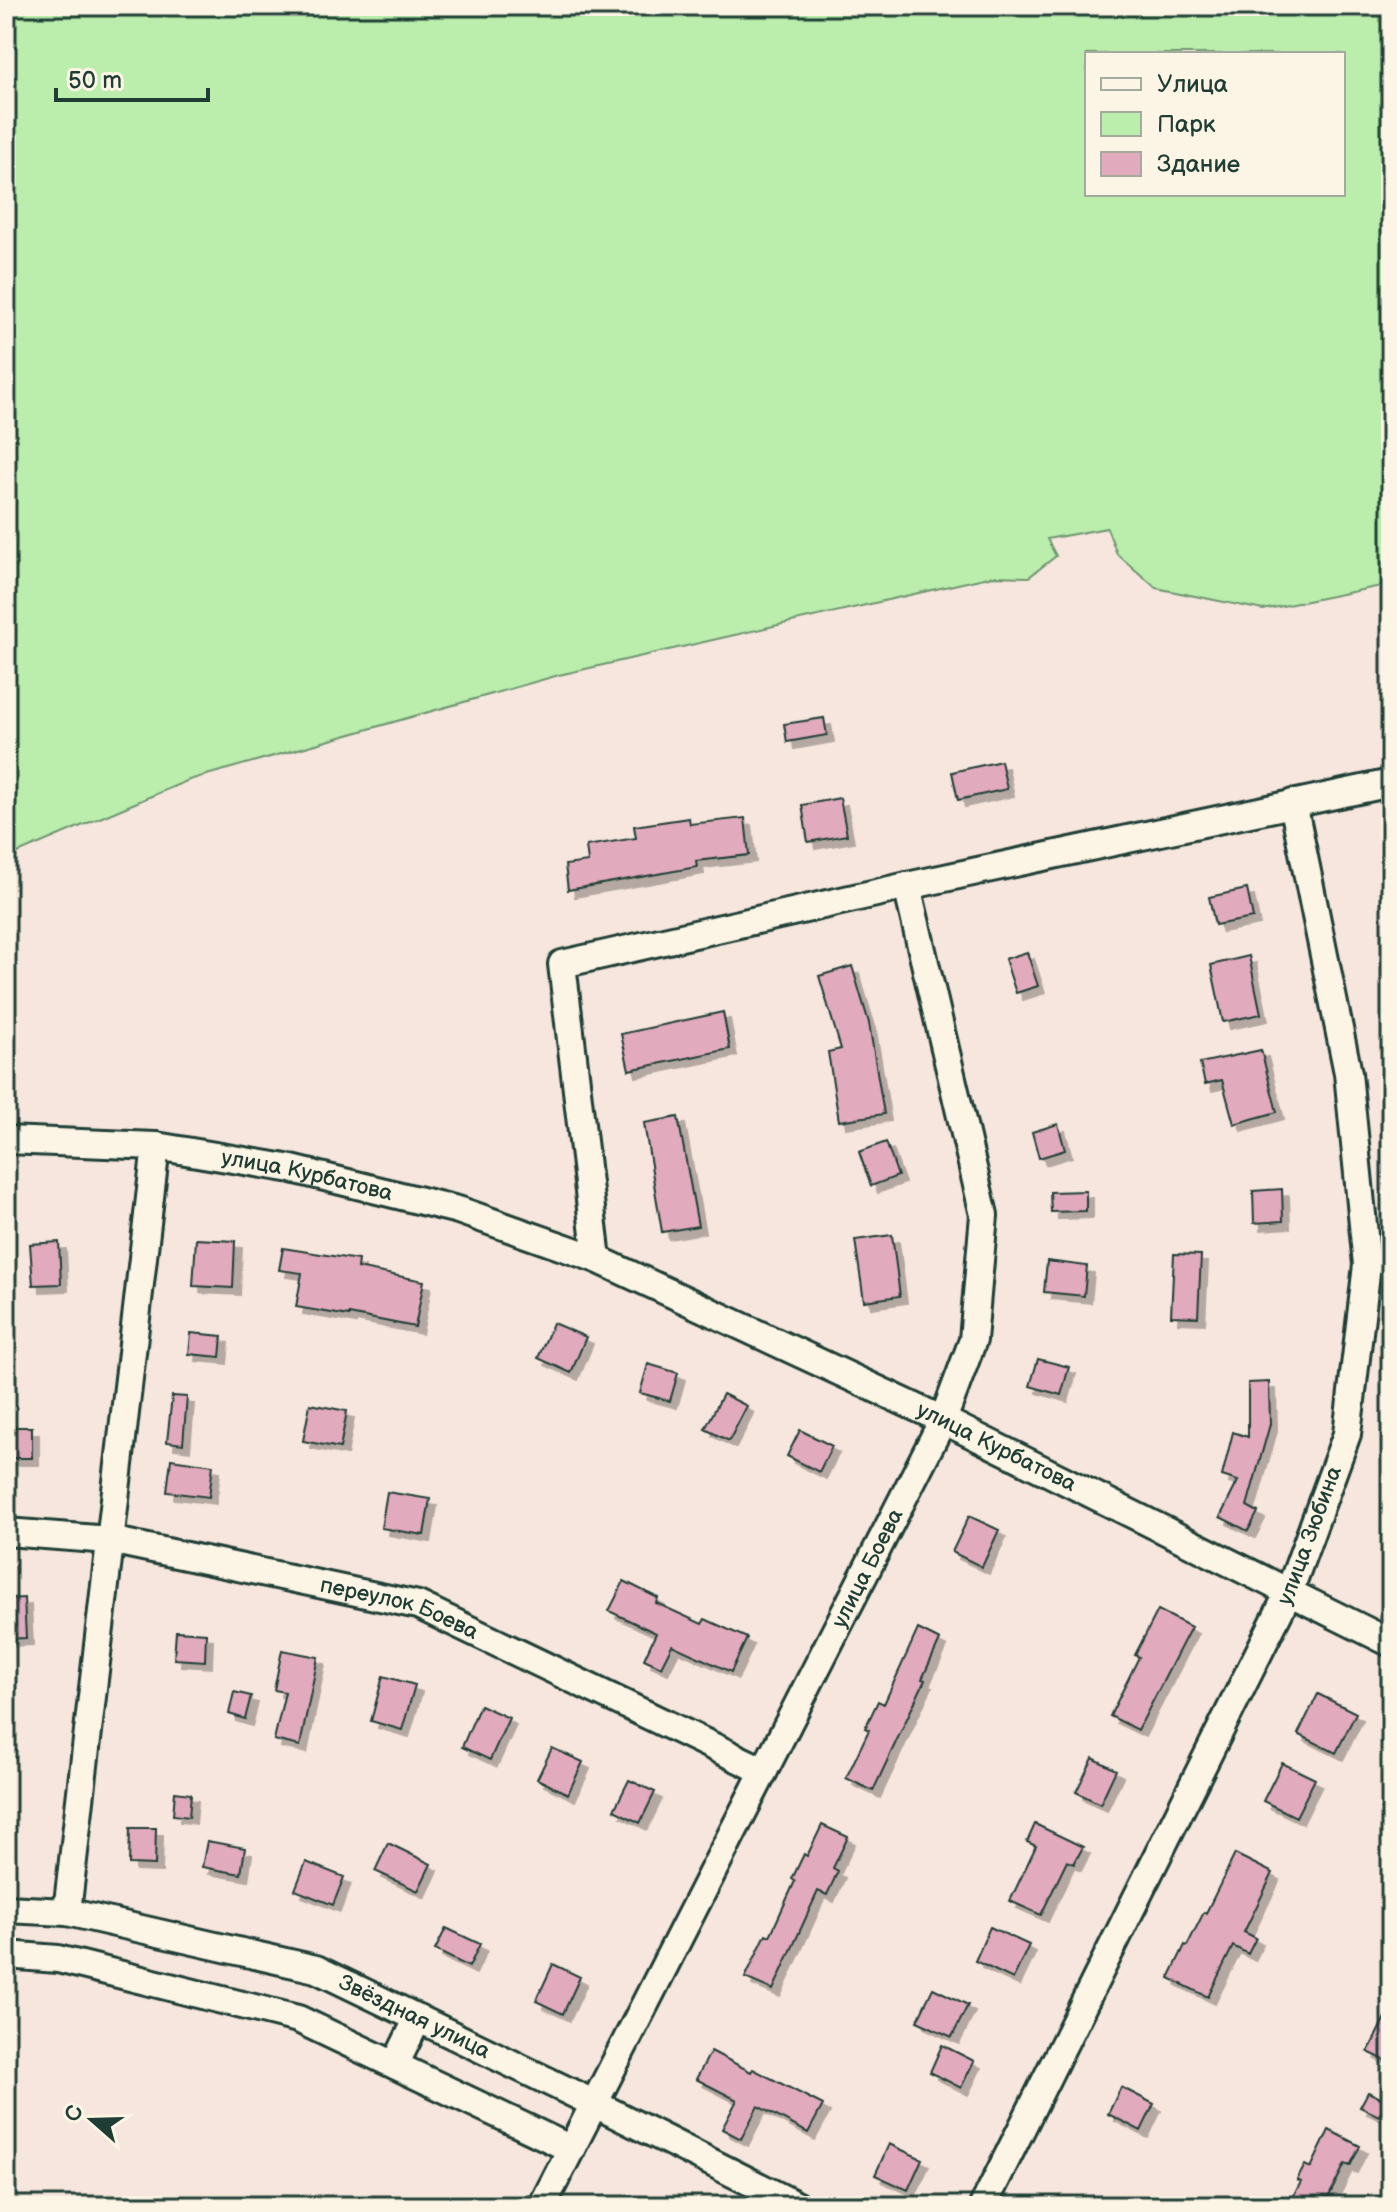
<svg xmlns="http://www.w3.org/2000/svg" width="1397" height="2212" font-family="'Balsamiq Sans',sans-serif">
<defs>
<filter id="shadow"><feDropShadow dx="7" dy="7" stdDeviation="0" flood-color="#0004"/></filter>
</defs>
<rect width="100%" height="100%" fill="#f7e6dd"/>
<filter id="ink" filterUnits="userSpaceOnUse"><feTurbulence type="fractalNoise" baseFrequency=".0125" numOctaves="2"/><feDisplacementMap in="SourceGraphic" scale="16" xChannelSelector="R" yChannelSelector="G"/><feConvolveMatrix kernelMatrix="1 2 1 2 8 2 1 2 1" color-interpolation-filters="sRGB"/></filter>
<g filter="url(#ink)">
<path fill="#bbedad" stroke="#6d9570" stroke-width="2" fill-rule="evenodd" d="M6,6h1385v578l-128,26 -107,-22 -39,-34 -10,-26 -60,11 9,17 -27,21 -36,-1 -434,99 -370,105 -183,78zM1087,54h256v140h-256z"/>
<path fill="#e2aabd" stroke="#1f3d34" stroke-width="2" filter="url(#shadow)" d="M824,718l3,17 -40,7 -3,-18z
M1001,761l6,28 -49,11 -6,-28z
M840,798l7,37 -39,7 -6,-37z
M689,818l1,6 55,-6 4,37 -53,6 1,6 -129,23 -3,-25 23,-3 -2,-16 50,-8 -2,-12z
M1247,889l6,29 -38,7 -6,-28z
M1027,952l11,34 -22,7 -11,-34z
M1249,956l12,58 -38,8 -12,-57z
M852,966l17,57 15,91 -45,7 -11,-69 13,-3 -22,-73z
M723,1012l7,37 -101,21 -8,-36z
M1261,1050l16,62 -43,12 -12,-44 -17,4 -5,-21z
M678,1117l20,109 -36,6 -18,-109z
M1058,1124l7,26 -26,8 -7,-26z
M886,1142l12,34 -27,10 -12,-34z
M1282,1189l1,32 -29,2 -1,-32z
M1086,1191v20l-35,1 -1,-20z
M892,1235l8,61 -36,5 -9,-61z
M196,1239l39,2 -2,47 -40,-2z
M59,1242l2,42 -28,1 -3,-41z
M283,1248l75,12 -1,8 67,13 -9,46 -66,-13v2l-53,-9 6,-34 -23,-3z
M1174,1254l27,1 -3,62 -27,-1z
M1047,1261l40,5 -3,30 -40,-4z
M553,1323l33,14 -15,36 -33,-15z
M191,1333l31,3 -2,21 -31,-3z
M1038,1359l31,8 -8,28 -31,-9z
M648,1364l30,9 -8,28 -30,-8z
M1269,1382l1,42 -23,82 11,6 -10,19 -28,-14 18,-36 -16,-5 11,-44 15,5v-54z
M723,1394l24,12 -18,35 -24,-12z
M172,1396l15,1 -4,47 -16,-2z
M310,1404l37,7 -7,37 -37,-7z
M6,1427h26v31h-26z
M800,1430l32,16 -13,26 -32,-16z
M171,1459l42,6 -4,32 -42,-5z
M387,1492l43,7 -6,36 -43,-7z
M969,1516l30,14 -17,37 -30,-15z
M624,1581l34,17 -2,5 46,21 3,-5 42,19 -16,34 -59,-27 -11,22 -17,-8 12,-26 -47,-22z
M24,1598l2,40 -20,1v-40z
M1158,1610l33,17 -53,103 -28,-14 29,-59 -4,-2z
M918,1629l22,11 -18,39 3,1 -52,111 -27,-13 23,-48 -4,-2 13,-27 6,3z
M176,1631l30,2 -1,28 -31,-2z
M282,1650l36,7 -18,89 -26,-6 11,-48 -11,-2z
M383,1676l32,9 -13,45 -31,-9z
M234,1692l17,4 -6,23 -16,-5z
M1318,1694l38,19 -20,40 -38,-19z
M480,1705l29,13 -19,42 -28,-13z
M552,1748l31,14 -15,32 -31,-15z
M1093,1758l23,12 -16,34 -24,-12z
M1282,1763l33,16 -19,38 -33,-16z
M629,1780l26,12 -15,31 -26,-13z
M175,1792l16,2 -2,23 -16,-2z
M1035,1824l48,23 -9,17 -7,-3 -26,54 -31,-14 26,-55 -9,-4z
M822,1825l26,12 -15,31 5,3 -11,24 -9,-4 -45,99 -28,-12 21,-44 4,2 25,-55 -3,-2 12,-25 3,2z
M130,1828h26l-1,37 -26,-1z
M207,1841l38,7 -4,26 -39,-7z
M388,1843l43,21 -13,27 -43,-20z
M1235,1854l38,19 -29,59 12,6 -8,16 -15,-8 -25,51 -39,-19 16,-33 2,1 17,-34 2,1z
M306,1862l38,15 -11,28 -38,-15z
M990,1927l39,18 -16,34 -38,-18z
M446,1928l34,16 -11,23 -34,-17z
M553,1964l27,13 -17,37 -27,-13z
M933,1988l35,17 -16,32 -35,-16z
M1391,2005v58l-23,-11z
M942,2045l32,16 -13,27 -31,-16z
M711,2051l40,21 2,-3 70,36 -15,28 -50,-27 -17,33 -19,-10 15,-29 -41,-21z
M1121,2087l33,17 -13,27 -33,-17z
M1368,2092l19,9 -8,15 -19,-9z
M1329,2130l31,16 -10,20 -5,-2 -21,42h-36l13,-24 -4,-2 8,-15 6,3z
M889,2144l33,15 -14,31 -33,-15z"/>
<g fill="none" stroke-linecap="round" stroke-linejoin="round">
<defs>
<g id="minor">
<path id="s1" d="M6,1140l150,6 136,23 166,41 139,49 346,161 448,223"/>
<path d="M597,1259l-35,-295 345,-78 484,-103"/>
<path id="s2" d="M6,1532l104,8 308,65 346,166"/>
<path id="s3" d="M6,1909l61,3 249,57 279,135 203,102"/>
<path d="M67,1912l89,-766"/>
<path d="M6,1955l52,4 240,60 273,130"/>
<path d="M395,2065l23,-47"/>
<path id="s4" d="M542,2206l401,-786 30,-80 11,-125 -77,-329"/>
<path id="s5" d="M983,2206l306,-614 58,-158 20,-169 -19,-192 -55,-270"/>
</g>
</defs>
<use href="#minor" stroke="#1f3d34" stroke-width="32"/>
<use href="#minor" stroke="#fcf5e5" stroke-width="26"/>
</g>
</g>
<g text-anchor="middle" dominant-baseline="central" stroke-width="6" stroke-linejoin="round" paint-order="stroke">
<g font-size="22" fill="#1f3d34" stroke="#fcf5e5">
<text stroke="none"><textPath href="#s1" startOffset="304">улица Курбатова</textPath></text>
<text stroke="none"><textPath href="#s1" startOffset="1048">улица Курбатова</textPath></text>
<text stroke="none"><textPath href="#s5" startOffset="746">улица Зюбина</textPath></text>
<text stroke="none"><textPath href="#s4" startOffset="716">улица Боева</textPath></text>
<text stroke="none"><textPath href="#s2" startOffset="402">переулок Боева</textPath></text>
<text stroke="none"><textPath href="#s3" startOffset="426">Звёздная улица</textPath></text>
</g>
</g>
<rect width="1397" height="2212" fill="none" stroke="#fcf5e5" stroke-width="32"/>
<rect x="16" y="16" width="1365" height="2180" fill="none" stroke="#1f3d34" stroke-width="3" filter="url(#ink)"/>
<rect x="1085" y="52" width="260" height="144" fill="#fcf5e5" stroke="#a4ab9e" stroke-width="2"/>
<rect x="1101" y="78" width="40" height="12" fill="#fcf5e5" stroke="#a4ab9e" stroke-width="2"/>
<text x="1157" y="92" font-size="24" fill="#1f3d34">Улица</text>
<rect x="1101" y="112" width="40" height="24" fill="#bbedad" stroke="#a4ab9e" stroke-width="2"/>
<text x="1157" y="132" font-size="24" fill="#1f3d34">Парк</text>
<rect x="1101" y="152" width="40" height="24" fill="#e2aabd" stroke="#a4ab9e" stroke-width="2"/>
<text x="1157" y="172" font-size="24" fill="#1f3d34">Здание</text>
<g transform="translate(92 2120) rotate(290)" stroke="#fcf5e5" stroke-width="6" paint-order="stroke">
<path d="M0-6L14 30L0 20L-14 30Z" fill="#1f3d34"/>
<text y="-12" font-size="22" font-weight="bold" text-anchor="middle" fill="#1f3d34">С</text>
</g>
<path d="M56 88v12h152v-12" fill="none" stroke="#1f3d34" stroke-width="4"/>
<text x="68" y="88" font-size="24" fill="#1f3d34" stroke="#fcf5e5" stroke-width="6" paint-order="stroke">50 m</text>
</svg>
